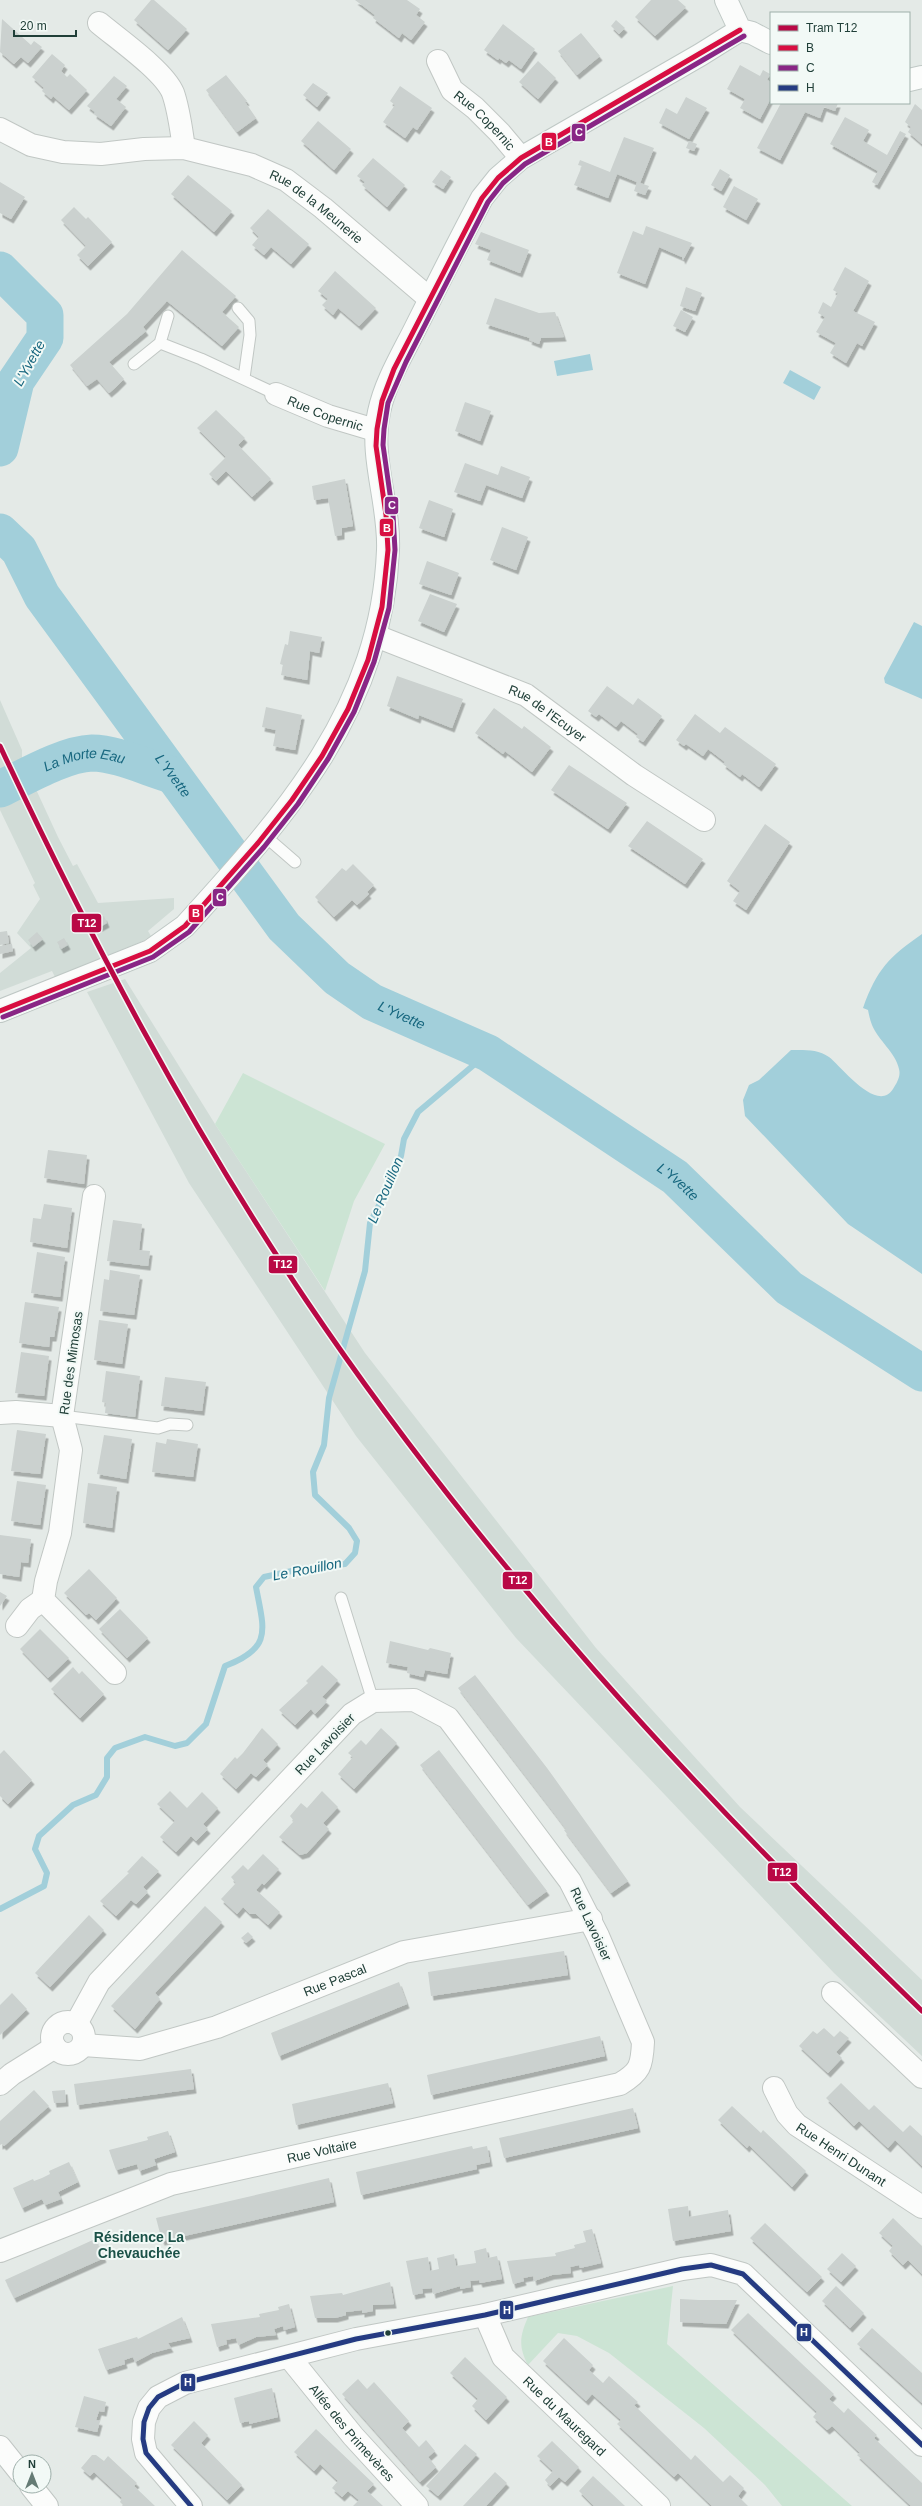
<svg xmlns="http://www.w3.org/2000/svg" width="922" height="2506" font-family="Arial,sans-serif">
<defs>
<filter id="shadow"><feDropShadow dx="2.5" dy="4.5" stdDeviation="0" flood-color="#0004"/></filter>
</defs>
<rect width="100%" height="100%" fill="#e4eae7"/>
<path fill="#d1dcd7" d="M0,700l22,50v9l36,78 15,29 4,-2 21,39 76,-5v11l-26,22 3,5 -8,5 -83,34 -5,2 -3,-6 -52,20v-18l31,-25 -14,-15 23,-34 -7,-14 2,-2 -35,-73z
M125,979l90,145 150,229 231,295 144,159 182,173v76l-88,-83 -318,-335 -160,-202 -167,-253 -102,-191z"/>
<path fill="#cce4d4" d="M243,1073l142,71 -31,57 -29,90 -110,-167z
M673,2286l-6,58 185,162h-70l-17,-21 -61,-57 -95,-75 -32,-17 -19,-3 -30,32c-10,-19 -8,-29 0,-48z"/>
<path fill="#a2cfda" d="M590,354l3,16 -36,6 -3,-15z
M790,370l31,17 -7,13 -31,-17z
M914,622l8,4v73l-37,-16 -1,-5z
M922,934v340l-74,-50 -103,-108 -2,-16 6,-15 10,-5 32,-30c13,0 27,-1 38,7 12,9 48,57 64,32 4,-6 8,-13 6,-20 -3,-16 -21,-29 -27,-44 -2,-5 -3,-10 -4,-15l-5,-2c14,-39 26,-51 59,-74z"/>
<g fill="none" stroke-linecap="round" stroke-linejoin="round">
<path stroke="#a2cfda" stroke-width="6" d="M0,1909l44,-23 3,-13 -12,-24 4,-13 34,-31 23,-10 11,-18v-19l8,-10 30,-11 30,9 12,-3 19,-19 19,-58c48,-18 39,-36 31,-79l8,-10 37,-8 44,-5 10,-11 2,-12 -8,-13 -34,-33 -2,-23 11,-27 5,-47 36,-127 5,-48 17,-34 14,-33 3,-17 14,-27 70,-59"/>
<g stroke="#a2cfda" stroke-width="37">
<path d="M0,270l45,45v23l-29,43 -16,67"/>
<path id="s1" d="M0,532l19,18 23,46 242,331 53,51 35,24 116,51 187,124 114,111 133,85"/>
<path id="s2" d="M0,789c25,-12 64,-35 92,-36 24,0 56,15 80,22"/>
</g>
</g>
<path fill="#cbd1cf" filter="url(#shadow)" d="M151,0h3l33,29 -19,21 -34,-30z
M355,0h52l13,9 -4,6 9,7 -14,18 -9,-7 -3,5 -26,-20 2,-3z
M651,0h27l8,7 -31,29 -20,-19z
M2,19l29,26 3,-4 8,6 -14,16 -7,-6 -7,7 -14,-12z
M616,20l9,8 -6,6 -8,-8z
M503,24l32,25 -14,20 -12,-9 -3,3 -7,-5 -1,2 -14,-10z
M581,33l19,23 -23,19 -19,-24z
M52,54l13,11 -4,6 6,6 3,-3 17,16 -18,20 -16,-14 -2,3 -9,-8 2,-3 -12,-11z
M538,61l18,17 -18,21 -19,-17z
M740,65l20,11 3,-6 7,4 -3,6 4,2v16l-11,21 -20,-11 5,-9 -18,-10z
M226,75l21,26 -2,1 11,16 -19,14 -31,-42z
M114,76l13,10 -11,13 10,8 -15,19 -17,-12 1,-2 -8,-6z
M313,83l15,10 -11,14 -14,-12z
M400,86l32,22 -15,22 -4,-3 -8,11 -22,-16 12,-17 -5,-4z
M686,97l21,11 -18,31 -30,-16 7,-15 11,6z
M781,103h57l-3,8 -11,-4 -4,11 -15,-6 -25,48 -23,-12z
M915,104l7,6v34l-14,-12 3,-5 -6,-5z
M845,117l24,13 -6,11 24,14 13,-24 6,3 -29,51 -5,-3 6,-11 -48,-27z
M318,121l33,28 -17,21 -33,-29z
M624,137l30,11 -14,35 9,3 -4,9 -11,-4 3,-9 -20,-8 -9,24 -34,-13 8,-19 -4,-1 2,-5 30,12z
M689,141l8,3 -3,7 -8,-3z
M373,158l32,27 -18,22 -25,-22 3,-3 -8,-6z
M720,169l10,6 -9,16 -10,-6z
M441,170l10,7 -8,12 -11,-7z
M188,175l44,36 -18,21 -43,-38z
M0,182l25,15 -14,22 -11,-6z
M734,186l24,13 -12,21 -23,-13z
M74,207l12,12 2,-2 24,25 -24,24 -11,-11 9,-9 -25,-26z
M268,209l41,35 -18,20 -20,-17 -7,8 -12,-10 7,-8 -9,-9z
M646,226l46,17 -9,17 -1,-3 -23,-10 -14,37 -28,-11 16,-42 10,4z
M481,232l48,18 -9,23 -33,-13 4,-10 -16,-6z
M182,250l54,46 -14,16 17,15 -17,19 -55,-45 -24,26 3,4 -37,31 15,17 -9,9 -6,5 -12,-14 -10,7 -17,-21 57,-51z
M845,267l24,14 -16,30 22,11 -13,24 -5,-3 -11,20 -16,-10 6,-10 -20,-11 9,-15 -7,-4 5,-11 8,5 7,-14 -5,-3z
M335,271l41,37 -17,18 -21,-18 -5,7 -11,-10 6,-6 -10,-8z
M686,287l16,6 -7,18 -15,-5z
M495,298l44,15 16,-1 9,25 -23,1 -2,6 -10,-4 1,-2 -44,-14z
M681,310l12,7 -8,15 -12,-6z
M465,402l26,9 -11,30 -25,-10z
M216,410l29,28 -7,7 33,34 -19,18 -26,-26 -10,10 -7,-7 17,-17 -29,-29z
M465,463l33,12 3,-9 29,11 -8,21 -36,-13 -6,16 -26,-9z
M345,479l8,47 -11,2v7l-7,1 -7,-38 -14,2 -2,-14z
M429,500l24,9 -9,28 -25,-9z
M502,527l26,10 -12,33 -26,-10z
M427,561l32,12 -8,22 -32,-11z
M430,594l27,10 -13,28 -26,-11z
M290,631l32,6 -3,16 -9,-2 -3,29 -26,-5 2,-10 -3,-1 5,-20 3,1z
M397,676l66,23 -11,29 -33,-13 -1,4 -31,-13z
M607,686l26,19 5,-7 24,18 -19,26 -7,-5 2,-3 -17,-13 -5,6 -17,-13 -3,3 -8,-6z
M266,707l36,8 -7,35 -22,-4 3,-16 -14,-3z
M494,708l28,21 2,-3 27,21 -19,25 -27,-21 -2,3 -28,-21z
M695,714l25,19 5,-6 51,37 -17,23 -17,-13 -2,3 -17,-13 2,-2 -17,-13 -5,7 -17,-12 -2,2 -8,-6z
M569,765l58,38 -19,26 -57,-39z
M647,821l56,38 -18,25 -57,-38z
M765,824l25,18 -44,68 -13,-9 7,-10 -13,-10z
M353,864l21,21 -7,7 2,2 -12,11 -5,-5 -18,17 -19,-20 27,-29 4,3z
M104,916l3,7 -7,4 -3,-7z
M7,931l2,12 -9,2v-13z
M37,932l6,7 -10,8 -5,-7z
M64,938l4,7 -7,4 -4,-7z
M12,944l1,7 -13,3v-8z
M48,1150l39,5 -3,29 -40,-6z
M44,1204l28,4 -5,40 -37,-6 3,-24 8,1z
M113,1220l29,4 -3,26 11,1 -2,15 -41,-5z
M37,1252l28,5 -5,40 -29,-4z
M110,1270l30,5 -6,40 -34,-4 4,-32 5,1z
M25,1302l34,5 -5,30h-4l-1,10 -30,-4z
M99,1320l29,4 -6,40 -28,-4z
M21,1352l28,4 -5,40 -29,-3z
M106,1371l34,5 -5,41 -30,-4 1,-10 -4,-1z
M165,1377l41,5 -4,29 -41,-5z
M17,1430l29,4 -6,40 -29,-3z
M104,1435l28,4 -6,40 -29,-5z
M167,1439l31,5 -5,33 -41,-5 4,-30 10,2z
M17,1481l29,4 -6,40 -29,-4z
M88,1483l29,4 -5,41 -29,-5z
M0,1535l31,4 -3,24 -7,-1 -2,15 -19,-3z
M89,1569l28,29 -21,22 -7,-7 -3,2 -22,-22z
M0,1592l7,4 -7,10z
M120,1609l28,29 -21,20 -28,-29z
M40,1629l29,29 -21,20 -28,-29z
M390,1641l38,9 2,-2 21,5 -4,21 -22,-4 -2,7 -16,-4 1,-6 -22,-4z
M322,1665l16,15 -16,17 5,4 -5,6 -7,7 -4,-5 -16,16 -16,-15 29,-27 -2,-2z
M73,1667l6,7 3,-3 22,23 -24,24 -29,-29z
M475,1675l72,93 81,113 -17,12 -47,-63 2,-1 -12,-16 -96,-125z
M262,1728l16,16 -15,16 5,5 -12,12 -5,-4 -15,16 -16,-15 15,-17 2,2 6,-6z
M381,1728l16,15 -43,46 -16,-15 15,-17 -5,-4 13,-13 5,5z
M4,1750l28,30 -24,24 -8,-8v-42z
M439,1750l108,141 -19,14 -108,-140z
M170,1791l17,17 15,-16 16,16 -15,16 5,5 -12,12 -5,-5 -15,16 -16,-15 15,-16 -18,-17z
M322,1791l16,16 -15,16 6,6 -22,24 -7,2 -21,-18 15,-16 -4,-5 11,-13 6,5z
M263,1854l16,15 -15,16 -2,-2 -6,7 24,22 -12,13 -12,-11h-6l-7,-7 -6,7 -16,-15 15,-16 -5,-6 12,-12 5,5z
M142,1856l17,15 -16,16 5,5 -12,12 -5,-4 -15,16 -16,-15 29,-28 -2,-1z
M205,1906l17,16 -67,71 5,6 -25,30 -24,-23z
M89,1915l15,15 -54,57 -15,-14z
M248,1932l5,5 -7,6 -5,-5z
M564,1951l4,24 -137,21 -3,-24z
M399,1982l8,22 -128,52 -8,-23z
M12,1993l15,16 -27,26v-30z
M824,2028l10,9 6,-6 9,7 -13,14 6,6 -14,15 -29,-27 14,-15 4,3z
M600,2036l5,20 -174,39 -4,-20z
M191,2069l3,20 -117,16 -3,-21z
M388,2083l5,20 -97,22 -4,-21z
M841,2083l28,27 5,-5 29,27 7,-7 12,11v30l-27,-26 -7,8 -29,-27 -5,5 -28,-28z
M34,2090l15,16 -45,40 -2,-2 -2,1v-24z
M65,2090l1,12 -12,1 -2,-12z
M732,2106l29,27 2,-3 43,41 -14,16 -43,-42 -2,3 -29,-28z
M633,2108l5,20 -134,30 -5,-20z
M168,2131l7,21 -21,7 2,6 -17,6 -2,-7 -21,6 -7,-20 39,-10 -1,-3z
M472,2146l1,3 14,-3 3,16 -14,3 1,4 -116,26 -5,-23z
M69,2162l9,20 -20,10 3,7 -16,6 -3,-6 -20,9 -9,-20 20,-9 1,2 8,-3 8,-4 -1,-3z
M329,2178l5,24 -172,39 -6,-23z
M688,2206l1,11 39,-7 3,21 -58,10 -5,-32z
M893,2218l29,28v28l-14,-14 -5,5 -14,-14 4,-5 -14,-13z
M765,2223l57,54 -15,15 -57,-54z
M592,2229l9,34 -21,5 -1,-3 -9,2 1,6 -19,2 -18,6 -1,-5 -10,2 1,3 -11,3 -6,-23 49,-5 -1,-3 20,-5 -1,-3 12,-3 -3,-11z
M95,2239l9,19 -90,40 -9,-18z
M486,2248l2,10 9,-2 5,23 -22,4 -1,-3 -9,1 1,6 -11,2v-3l-27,8 -1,-6 -10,1 1,4 -10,2 -7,-34 22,-4 2,14 9,-2 -2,-11 17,-4 2,12 20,-3 -2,-12z
M842,2253l14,13 -15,16 -14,-13z
M390,2282l4,22 -21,1v6l-11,2v-3l-16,2v3l-11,3h-20l-5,-22 32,-3 1,2z
M836,2286l28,27 -14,15 -28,-27z
M680,2299l19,1h38l-11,24 -46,-2z
M289,2304l6,23 -11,3 -1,-4 -9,3 2,6 -20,2 -18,8 -2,-7 -10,2 1,4 -10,3 -6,-23 49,-7 -1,-3 20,-4 -1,-3z
M748,2313l86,81 -5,5 15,14 4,-5 29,27 -3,3 48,45v23h-11l-54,-51 3,-2 -28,-27 -5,4 -14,-13 4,-5 -86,-82z
M182,2317l8,21 -22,5 3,5 -19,5 -17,9 -2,-5 -9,3 1,4 -19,6 -8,-21 39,-12 1,2z
M872,2328l50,45v30l-65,-59z
M564,2338l29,27 -4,5 14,13 6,-7 29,26 -4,3 57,55 4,-5 28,27 7,-7 14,13 -6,8 10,10h-36l-34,-33 -4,4 -14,-13 -43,-40 4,-4 -29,-26 -6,7 -43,-40z
M465,2357l42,40 -21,23 -14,-14 6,-7 -28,-26z
M358,2379l9,10 7,-7 35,39 -7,7 17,19 7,-7 9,11 -7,6 8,10 -16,15 -78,-88z
M272,2388l6,29 -29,7v-3l-9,2 -6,-25z
M84,2396l22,6 -2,10 -5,-1 -3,9 4,1 -3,11 -22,-5z
M194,2421l14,14 -7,8 41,42 -15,15 -56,-55z
M316,2429l58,55 -7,7 16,15h-30l6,-6 -11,-9 -6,6 -10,-9 6,-7 -18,-17 -6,7 -20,-19z
M552,2441l27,26 -14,15 -6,-5 -9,9 -5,-6 8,-9 -16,-15z
M465,2444l12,10 -39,42 -12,-10z
M92,2455h4l8,6 4,-5 29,27 -3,3 21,20h-31l-4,-4 2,-4 -28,-26 -4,4 -9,-8z
M495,2472l12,11 -21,23h-23z
M593,2476l15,14 17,16h-31l-15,-15z"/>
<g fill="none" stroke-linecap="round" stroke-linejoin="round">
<defs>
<path id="lane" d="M238,308l11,13 1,14 -6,43
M160,343l41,16 75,35
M134,364l26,-21 8,-27
M265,836l30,26
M62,1416l96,12 12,-4 17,1
M341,1598l32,103"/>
<g id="street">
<path d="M99,23c19,16 65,48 74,70 6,17 8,36 11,55"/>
<path id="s3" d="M438,61l14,29 23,18 25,25 21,25"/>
<path id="s4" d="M0,129l31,16 32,7 38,2 43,-5 40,-1 68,17 34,15 37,28 107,91"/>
<path id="s5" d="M276,394l52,22 47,14"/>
<path id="s6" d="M376,636l150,59 108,80 70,45"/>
<path d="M94,1196l-32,220 9,34 -11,83 -14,48 -3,19 72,73"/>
<path d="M0,1413l16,-1 46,4"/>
<path d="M17,1626l13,-17 13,-9"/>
<path d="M833,1993l89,84"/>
<circle cx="68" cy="2038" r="16"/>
<path id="s7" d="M83,2045l57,4 77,-22 187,-75 187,-33"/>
<path d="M0,2084l12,-10 43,-27"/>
<path id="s8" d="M774,2088l13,26 10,11 125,82"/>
<path id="s9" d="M0,2251l171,-67 449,-100c20,-12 22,-18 23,-42l-45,-106 -28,-55 -122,-163 -34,-18 -41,1 -21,13 -253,268 -23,42"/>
<path id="s10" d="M485,2315l18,42 156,149"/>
<path id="s11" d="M290,2358l63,78 64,70"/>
<path d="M0,2447l20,25"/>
<path d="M31,2486l16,20"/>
<path d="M191,2506l-45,-53 -3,-14 1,-17 5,-14 9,-11 27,-14 171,-44 129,-24 197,-46 29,-4 32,9 179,171"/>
</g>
<path id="secondary" d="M726,0l14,30
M740,30l12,3 19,10
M909,80l13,-3
M0,1011l150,-60 35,-25c101,-111 197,-218 203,-376 2,-46 -19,-94 -9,-138 6,-29 23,-57 36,-83 22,-44 44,-88 67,-131l16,-20 23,-20 179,-103 40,-25"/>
</defs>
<use href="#lane" stroke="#c1c7c4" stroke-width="13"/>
<use href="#street" stroke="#c1c7c4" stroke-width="24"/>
<use href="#secondary" stroke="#bfc8c5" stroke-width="24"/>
<use href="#lane" stroke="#fbfcfb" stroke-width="11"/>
<use href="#street" stroke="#fbfcfb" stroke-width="22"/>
<use href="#secondary" stroke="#fbfcfb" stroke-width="22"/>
<defs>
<path id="bus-1" d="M0,1011l150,-60 35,-25 73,-83 34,-43 30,-44 26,-47 20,-49 14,-53 6,-57 -2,-35 -10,-69 1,-17 5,-28 12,-32 88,-171 16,-20 23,-20 219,-128"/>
<path id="bus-2" d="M3,1017l150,-60 36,-25 75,-85 34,-43 30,-45 26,-47 20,-50 15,-54 6,-58 -2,-35 -10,-70 1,-16 4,-26 18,-41 82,-160 15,-19 22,-19 219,-128"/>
<path id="bus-3" d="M191,2506l-45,-53 -3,-14 1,-17 5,-14 9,-11 27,-14 171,-44 129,-24 197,-46 29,-4 32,9 179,171"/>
</defs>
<use href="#bus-1" stroke="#f2f9f6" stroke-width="8"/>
<use href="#bus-2" stroke="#f2f9f6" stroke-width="8"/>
<use href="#bus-3" stroke="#f2f9f6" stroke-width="8"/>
<use href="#bus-1" stroke="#d80e41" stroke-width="5"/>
<use href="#bus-2" stroke="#892685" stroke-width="5"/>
<use href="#bus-3" stroke="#253b82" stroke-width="5"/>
<defs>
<path id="tram-1" d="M0,746c90,192 188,378 306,554 176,261 390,492 616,711"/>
</defs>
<use href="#tram-1" stroke="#f2f9f6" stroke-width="8"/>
<use href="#tram-1" stroke="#b90845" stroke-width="5"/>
</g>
<circle fill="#203f38" stroke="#f2f9f6" stroke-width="1.5" cx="388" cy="2333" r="3.5"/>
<g text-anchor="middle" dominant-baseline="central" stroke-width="4" stroke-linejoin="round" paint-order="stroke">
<g font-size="13" fill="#203f38" stroke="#f2f9f6">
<text stroke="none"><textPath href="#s3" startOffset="77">Rue Copernic</textPath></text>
<text stroke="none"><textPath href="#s4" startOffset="336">Rue de la Meunerie</textPath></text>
<text stroke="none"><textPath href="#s5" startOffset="53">Rue Copernic</textPath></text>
<text stroke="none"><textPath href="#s6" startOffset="189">Rue de l'Ecuyer</textPath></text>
<text transform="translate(71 1363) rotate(-82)">Rue des Mimosas</text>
<text transform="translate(325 1744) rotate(-46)">Rue Lavoisier</text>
<text transform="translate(591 1924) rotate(65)">Rue Lavoisier</text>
<text stroke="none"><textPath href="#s7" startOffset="264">Rue Pascal</textPath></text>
<text stroke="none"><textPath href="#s9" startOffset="338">Rue Voltaire</textPath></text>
<text stroke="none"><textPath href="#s8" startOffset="97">Rue Henri Dunant</textPath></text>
<text stroke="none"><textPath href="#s10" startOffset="131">Rue du Mauregard</textPath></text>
<text stroke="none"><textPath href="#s11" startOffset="97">Allée des Primevères</textPath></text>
</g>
<g font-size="14" font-style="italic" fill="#17677f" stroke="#f2f9f6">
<text transform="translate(29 363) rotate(-61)">L'Yvette</text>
<text stroke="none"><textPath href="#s2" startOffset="91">La Morte Eau</textPath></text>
<text stroke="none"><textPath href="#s1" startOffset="300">L'Yvette</textPath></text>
<text stroke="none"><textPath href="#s1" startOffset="636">L'Yvette</textPath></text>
<text stroke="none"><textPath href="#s1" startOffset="960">L'Yvette</textPath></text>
<text transform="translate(385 1190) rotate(-67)">Le Rouillon</text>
<text transform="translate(307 1569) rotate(-11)">Le Rouillon</text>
</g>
<g font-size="14" font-weight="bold" fill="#1b5248" stroke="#f2f9f6">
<text x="139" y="2237">Résidence La<tspan x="139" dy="16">Chevauchée</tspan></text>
</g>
</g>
<g stroke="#f2f9f6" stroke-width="1.5">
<rect x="571" y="123" width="15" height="19" rx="4" fill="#892685"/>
<rect x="541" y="132" width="16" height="19" rx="4" fill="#d80e41"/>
<rect x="384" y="496" width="15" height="19" rx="4" fill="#892685"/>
<rect x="379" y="518" width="15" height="19" rx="4" fill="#d80e41"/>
<rect x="212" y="888" width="15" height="19" rx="4" fill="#892685"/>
<rect x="188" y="904" width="16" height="19" rx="4" fill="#d80e41"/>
<rect x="71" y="913" width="31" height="20" rx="4" fill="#b90845"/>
<rect x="268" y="1255" width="30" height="19" rx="4" fill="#b90845"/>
<rect x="502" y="1571" width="31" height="19" rx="4" fill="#b90845"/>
<rect x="767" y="1862" width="31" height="20" rx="4" fill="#b90845"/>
<rect x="499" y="2300" width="15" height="20" rx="4" fill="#253b82"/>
<rect x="796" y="2323" width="16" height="19" rx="4" fill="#253b82"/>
<rect x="180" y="2373" width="16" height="19" rx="4" fill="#253b82"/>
</g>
<g font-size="11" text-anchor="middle" font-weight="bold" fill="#fff">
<text x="579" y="136">C</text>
<text x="549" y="146">B</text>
<text x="392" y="509">C</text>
<text x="387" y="532">B</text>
<text x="220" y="901">C</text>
<text x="196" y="917">B</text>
<text x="87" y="927">T12</text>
<text x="283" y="1268">T12</text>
<text x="518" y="1584">T12</text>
<text x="782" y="1876">T12</text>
<text x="507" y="2314">H</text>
<text x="804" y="2336">H</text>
<text x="188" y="2386">H</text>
</g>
<rect x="770" y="12" width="140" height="92" fill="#f2f9f6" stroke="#9eafaa"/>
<rect x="778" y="25" width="20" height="6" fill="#b90845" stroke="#9eafaa"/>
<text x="806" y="32" font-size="12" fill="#203f38">Tram T12</text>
<rect x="778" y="45" width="20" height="6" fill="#d80e41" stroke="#9eafaa"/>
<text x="806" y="52" font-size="12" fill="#203f38">B</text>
<rect x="778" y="65" width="20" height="6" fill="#892685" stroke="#9eafaa"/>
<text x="806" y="72" font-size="12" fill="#203f38">C</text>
<rect x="778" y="85" width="20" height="6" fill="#253b82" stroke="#9eafaa"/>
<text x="806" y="92" font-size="12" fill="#203f38">H</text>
<g transform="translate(32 2474)"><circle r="19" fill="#f2f9f6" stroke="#9eafaa"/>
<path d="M0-3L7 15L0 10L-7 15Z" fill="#657b75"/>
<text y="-6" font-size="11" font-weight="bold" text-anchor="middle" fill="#203f38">N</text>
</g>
<path d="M14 30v6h62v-6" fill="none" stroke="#203f38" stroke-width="2"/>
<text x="20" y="30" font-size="12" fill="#203f38" stroke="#f2f9f6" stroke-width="3" paint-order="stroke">20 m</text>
</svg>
